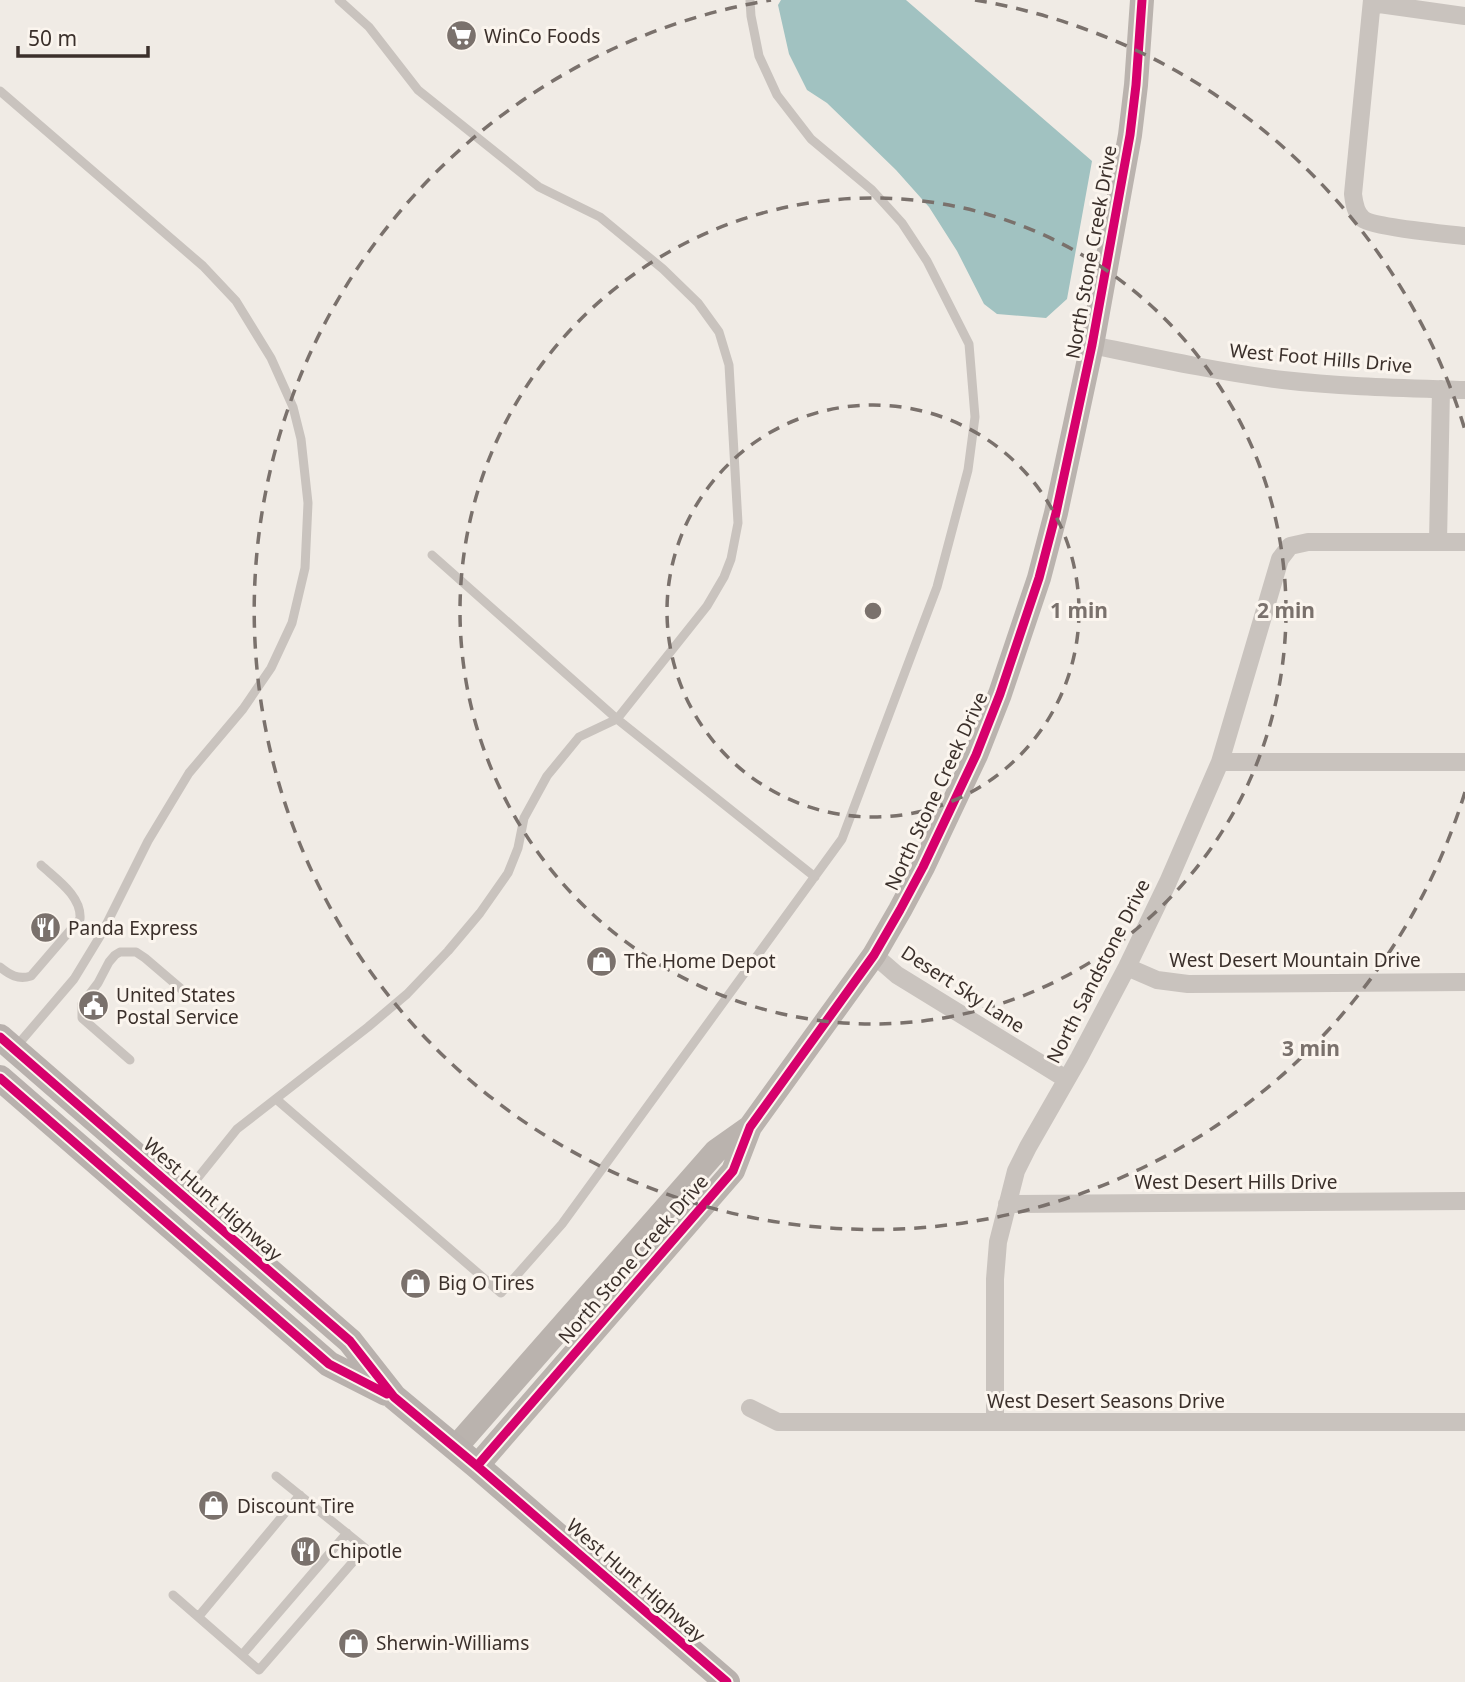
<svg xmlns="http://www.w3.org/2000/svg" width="1465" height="1682" font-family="'Noto Sans',sans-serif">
<rect width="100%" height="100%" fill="#f0ebe5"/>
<path fill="#a1c2c1" d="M781,0h125l186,161 -25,138 -21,19 -49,-4 -13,-10 -27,-53 -28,-44 -33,-37 -69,-67 -20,-13 -18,-36 -11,-49z"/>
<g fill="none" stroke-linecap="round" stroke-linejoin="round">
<path stroke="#c9c3be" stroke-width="9" d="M0,91l203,175 33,35 35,57 22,49 8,32 7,64 -3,65 -13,55 -21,45 -28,41 -54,64 -41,68 -46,92 -28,46 -59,69
M432,555l185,164 198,158
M0,967c10,8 18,13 31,9l49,-57c2,-23 -24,-40 -39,-54
M130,1060l-48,-42v-14l16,-21 11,-21 6,-7 5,-3h16l9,6 41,35
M276,1099l225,194 61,-69 280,-385 95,-252 31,-117 7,-53 -6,-73 -42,-83 -25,-38 -30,-33 -61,-51 -34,-44 -18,-39 -8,-40 -1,-16
M184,1195l53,-66 131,-102 39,-33 41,-43 32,-38 28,-40 10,-25 6,-30 23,-42 32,-39 38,-18 90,-113 17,-29 7,-18 7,-36 -9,-158 -10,-33 -21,-29 -35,-34 -63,-52 -61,-30 -121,-97 -49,-63 -30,-27
M173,1595l86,75 106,-122 -89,-72
M199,1616l101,-121
M242,1655l105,-122"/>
<path stroke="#c9c3be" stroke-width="18" d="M1372,0l-19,194c1,8 2,19 10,25 10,8 84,15 102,17
M1372,3l93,13
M1092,345c63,13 127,27 191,35 60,7 121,8 182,10
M1438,542l3,-153
M1220,762h245
M874,955l23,20 169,104
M1127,967l30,13 31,4 277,-2
M1007,1204l458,-3
M750,1408l28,14h687
M995,1422v-143l3,-37 18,-71 12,-24 51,-89 48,-91 41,-85 52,-120 60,-203 10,-13 18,-4h157"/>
<path stroke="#bab3ae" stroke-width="24" d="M455,1448l261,-297 34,-24
M477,1466l256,-295 17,-44 124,-172 26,-45 23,-43 53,-112 24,-61 39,-116 17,-65 36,-168 38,-210 6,-50 6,-85"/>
<path stroke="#b8b1ad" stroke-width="26" d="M0,1037l350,304 44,56 83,69 250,216
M0,1078l329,286 57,29"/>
<defs>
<path id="cycleway" d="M0,1037l350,304 44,56 83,69 250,216
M0,1078l329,286 58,30
M477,1466l256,-295 17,-44 124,-172 26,-45 23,-43 53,-112 24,-61 39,-116 17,-65 36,-168 38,-210 6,-50 6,-85"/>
</defs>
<use href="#cycleway" stroke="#fbf5ee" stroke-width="13"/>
<use href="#cycleway" stroke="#d6006c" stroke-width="9"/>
</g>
<g fill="none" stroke="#7a716c" stroke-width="3.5" stroke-dasharray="12 9">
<circle cx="873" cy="611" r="206"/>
<circle cx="873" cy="611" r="413"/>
<path d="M1465 792A619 619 0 1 1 771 0M975 0A619 619 0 0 1 1465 430"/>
</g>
<defs>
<symbol id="supermarket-disc" viewBox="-11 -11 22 22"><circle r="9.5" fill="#7a716c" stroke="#fbf5ee"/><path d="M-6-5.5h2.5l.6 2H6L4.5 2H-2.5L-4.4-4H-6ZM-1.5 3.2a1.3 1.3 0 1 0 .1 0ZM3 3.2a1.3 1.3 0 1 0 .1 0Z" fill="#fff"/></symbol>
<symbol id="restaurant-disc" viewBox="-11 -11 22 22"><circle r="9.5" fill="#7a716c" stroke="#fbf5ee"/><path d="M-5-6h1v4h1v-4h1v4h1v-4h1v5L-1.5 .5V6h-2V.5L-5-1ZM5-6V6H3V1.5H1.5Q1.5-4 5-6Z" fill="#fff"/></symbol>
<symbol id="shop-disc" viewBox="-11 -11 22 22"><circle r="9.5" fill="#7a716c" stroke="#fbf5ee"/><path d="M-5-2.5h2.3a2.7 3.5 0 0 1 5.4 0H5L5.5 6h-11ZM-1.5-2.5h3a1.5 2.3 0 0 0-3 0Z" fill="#fff"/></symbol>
<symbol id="civic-disc" viewBox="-11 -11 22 22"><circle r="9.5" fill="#7a716c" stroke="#fbf5ee"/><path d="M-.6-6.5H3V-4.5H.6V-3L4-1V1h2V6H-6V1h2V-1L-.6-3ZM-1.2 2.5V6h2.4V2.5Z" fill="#fff"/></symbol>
</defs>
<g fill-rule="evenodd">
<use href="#supermarket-disc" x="444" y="18" width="35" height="35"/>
<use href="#restaurant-disc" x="28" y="910" width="35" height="35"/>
<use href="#shop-disc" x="584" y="944" width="35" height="35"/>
<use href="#civic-disc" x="76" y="988" width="35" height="35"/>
<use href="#shop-disc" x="398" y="1266" width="35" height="35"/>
<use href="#shop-disc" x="196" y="1488" width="35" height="35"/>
<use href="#restaurant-disc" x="288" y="1534" width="35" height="35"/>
<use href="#shop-disc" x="336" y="1626" width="35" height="35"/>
</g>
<g text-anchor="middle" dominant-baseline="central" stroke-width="6" stroke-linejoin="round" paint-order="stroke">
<g font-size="19" fill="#3b302b" stroke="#fbf5ee" text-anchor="start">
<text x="484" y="36">WinCo Foods</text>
<text x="68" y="928">Panda Express</text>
<text x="624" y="961">The Home Depot</text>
<text x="116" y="995">United States<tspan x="116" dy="22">Postal Service</tspan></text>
<text x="438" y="1283">Big O Tires</text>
<text x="237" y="1506">Discount Tire</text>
<text x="328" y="1551">Chipotle</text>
<text x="376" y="1643">Sherwin-Williams</text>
</g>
<g font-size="19" fill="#3b302b" stroke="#fbf5ee">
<text transform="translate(1091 252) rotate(-80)">North Stone Creek Drive</text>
<text transform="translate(1321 358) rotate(5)">West Foot Hills Drive</text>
<text transform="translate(936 791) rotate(-65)">North Stone Creek Drive</text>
<text x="1295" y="960">West Desert Mountain Drive</text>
<text transform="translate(1098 971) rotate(-63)">North Sandstone Drive</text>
<text transform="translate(963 989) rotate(33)">Desert Sky Lane</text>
<text x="1236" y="1182">West Desert Hills Drive</text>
<text transform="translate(213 1199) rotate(41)">West Hunt Highway</text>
<text transform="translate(633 1259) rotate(-49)">North Stone Creek Drive</text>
<text x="1106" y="1401">West Desert Seasons Drive</text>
<text transform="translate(636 1580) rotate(41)">West Hunt Highway</text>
</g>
</g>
<circle cx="873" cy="611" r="10" fill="#7a716c" stroke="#fbf5ee" stroke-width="3.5"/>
<g font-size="21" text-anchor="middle" font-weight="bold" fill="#7a716c" stroke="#fbf5ee" stroke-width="6" stroke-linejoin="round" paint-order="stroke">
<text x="1079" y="618">1 min</text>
<text x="1286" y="618">2 min</text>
<text x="1311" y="1056">3 min</text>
</g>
<path d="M18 46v10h130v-10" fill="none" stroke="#3b302b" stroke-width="3.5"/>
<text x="28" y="46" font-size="21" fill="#3b302b" stroke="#fbf5ee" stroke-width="5" paint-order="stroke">50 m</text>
</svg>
